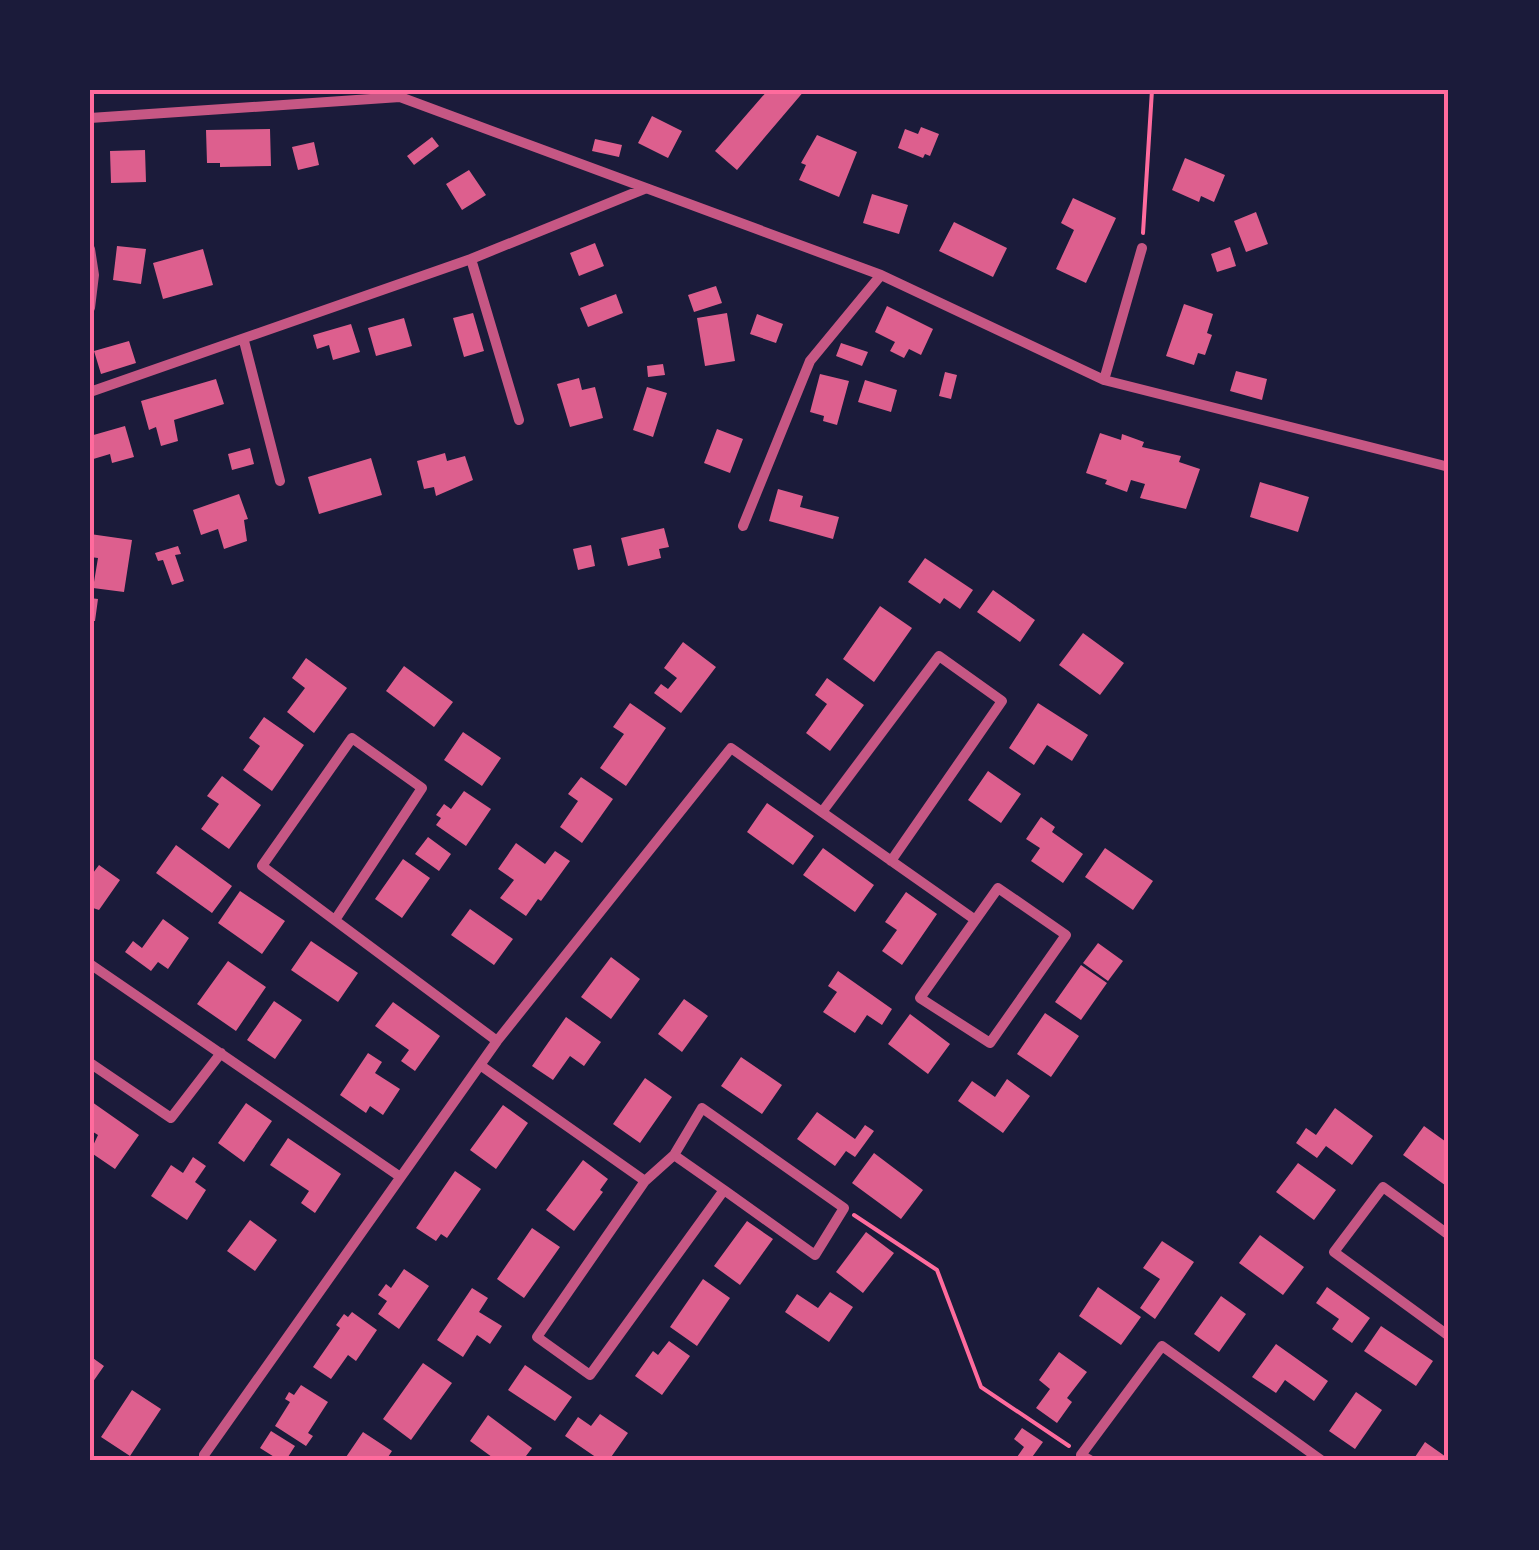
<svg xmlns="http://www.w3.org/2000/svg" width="1539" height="1550" font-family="Commissioner,sans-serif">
<rect width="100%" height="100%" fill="#1b1b3a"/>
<path fill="#dd5f8e" d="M768,90h37l-68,80 -22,-19z
M652,116l30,15 -14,27 -30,-15z
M921,127l18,7 -9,22 -5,-2 -2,4 -25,-10 7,-19 13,5z
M270,129l1,37 -51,1v-4h-13l-1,-33z
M817,135l40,17 -18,45 -40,-17 7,-15 -5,-2z
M432,137l7,9 -25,19 -7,-9z
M595,139l27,6 -3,12 -27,-6z
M314,142l5,23 -21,5 -6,-23z
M145,150l1,32 -35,1 -1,-32z
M1185,158l40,17 -11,27 -13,-6 -2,6 -27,-12z
M469,170l17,25 -24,15 -16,-26z
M872,194l36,11 -9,29 -36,-11z
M1073,198l43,20 -30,65 -30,-14 18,-39 -13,-7z
M1256,212l12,32 -22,8 -12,-31z
M954,222l53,26 -14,29 -54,-26z
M595,243l9,23 -25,10 -9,-23z
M117,246l29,3 -5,35 -28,-4z
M1230,247l6,19 -19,6 -6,-18z
M203,249l10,36 -50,14 -10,-36z
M716,286l6,17 -28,9 -6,-17z
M616,294l7,19 -35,14 -8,-19z
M1184,304l29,10 -6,19 5,2 -7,20 -7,-2 -4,12 -28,-9z
M887,306l46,23 -12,26 -12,-6 -5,9 -14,-7 5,-9 -20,-10z
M473,313l11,38 -20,6 -11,-39z
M727,313l8,48 -30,5 -8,-48z
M757,314l26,10 -7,19 -26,-9z
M404,318l8,28 -36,10 -8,-28z
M351,324l9,28 -27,8 -4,-15 -12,4 -4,-14z
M129,341l7,22 -35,11 -7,-23z
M841,343l27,9 -6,14 -26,-10z
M663,364l2,11 -17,2 -1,-11z
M1236,371l31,8 -5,21 -32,-9z
M945,372l12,3 -6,24 -12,-3z
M820,374l29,7 -12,44 -14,-4 1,-5 -14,-4z
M579,378l3,12 13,-3 8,31 -33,9 -13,-43z
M216,379l8,25 -50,16 4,21 -17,5 -5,-19 -7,3 -8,-29z
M865,380l32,10 -6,22 -33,-10z
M647,387l20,6 -14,44 -20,-7z
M125,426l9,31 -22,6 -2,-9 -20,6v-24z
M717,429l26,10 -13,34 -26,-10z
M1100,433l21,7 1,-6 22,8 -2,5 39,9 -2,6 21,7 -14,40 -46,-11 5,-14 -14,-4 -4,12 -22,-8 2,-4 -21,-7z
M250,448l4,16 -22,6 -4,-16z
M445,453l2,8 18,-5 8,24 -37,16 -2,-9 -10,2 -7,-28z
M371,458l11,37 -63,19 -11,-37z
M1260,482l49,15 -11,35 -48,-15z
M778,489l25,7 -3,11 39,10 -6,22 -64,-18z
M239,494l9,25 -4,1 3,21 -23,8 -6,-20 -17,6 -8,-25z
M664,528l5,19 -10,2 2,9 -33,8 -7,-28z
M90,534l42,6 -8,52 -31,-4 5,-30 -8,-1z
M591,545l4,21 -17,4 -5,-21z
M178,546l3,8 -6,1 9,26 -12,4 -9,-25 -5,1 -3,-8z
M925,558l48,32 -13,19 -16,-11 -4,6 -32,-22z
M993,590l42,30 -15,22 -43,-30z
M90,598l8,1 -3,22h-5z
M880,606l32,22 -38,54 -31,-23z
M1083,633l41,30 -24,32 -41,-30z
M683,642l33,25 -35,46 -27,-20 7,-9 7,5 9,-11 -13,-10z
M306,658l41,30 -33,45 -27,-21 18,-24 -13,-10z
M404,666l49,36 -19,25 -48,-36z
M827,678l37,27 -34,46 -24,-18 21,-29 -12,-9z
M630,703l36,25 -40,58 -26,-18 24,-34 -11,-7z
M1038,703l50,32 -16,26 -25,-16 -13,20 -25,-17z
M264,717l40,28 -32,46 -29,-21 17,-24 -11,-8z
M463,732l38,26 -19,28 -38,-26z
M988,771l33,23 -20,29 -33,-23z
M222,776l39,29 -32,44 -28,-20 18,-25 -12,-8z
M581,777l32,22 -31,44 -22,-16 18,-26 -10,-7z
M464,791l27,18 -25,37 -30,-21 5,-7 -5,-3 8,-11 7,5z
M767,803l47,33 -21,29 -46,-33z
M1041,817l14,10 -3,5 31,22 -20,29 -32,-22 9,-13 -14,-9z
M428,837l23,17 -12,17 -24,-17z
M516,843l29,21 10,-13 15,10 -29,40 -3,-2 -12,17 -26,-18 14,-18 -16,-11z
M176,845l56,41 -20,27 -56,-40z
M823,848l51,37 -19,27 -52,-37z
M1105,848l48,33 -20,29 -48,-33z
M403,859l27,19 -28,40 -27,-19z
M99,865l21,15 -21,30 -9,-3v-30z
M240,891l45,30 -23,33 -44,-31z
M906,892l31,22 -35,51 -20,-14 15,-21 -12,-8z
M470,909l43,30 -19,26 -43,-30z
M163,919l26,19 -21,31 -10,-7 -7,9 -26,-19 8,-11 9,7z
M311,941l47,32 -20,29 -47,-32z
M1098,943l25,18 -15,20 -25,-18z
M611,957l29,22 -29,40 -30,-22z
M228,961l38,26 -30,44 -39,-27z
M1081,965l26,18 -26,37 -26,-18z
M838,971l54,38 -10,16 -15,-10 -12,18 -32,-21 14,-20 -9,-6z
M684,999l24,17 -26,36 -24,-18z
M274,1001l28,19 -27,39 -28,-19z
M393,1002l47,34 -25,35 -14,-10 8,-11 -34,-24z
M1045,1013l34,23 -28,41 -34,-23z
M910,1014l40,30 -22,30 -40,-30z
M566,1017l35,25 -17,24 -14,-10 -17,24 -21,-14z
M368,1053l14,9 -7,11 25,16 -17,26 -13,-9 -4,7 -26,-18z
M741,1057l41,28 -20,29 -41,-28z
M645,1078l27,19 -32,46 -27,-19z
M1007,1079l23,17 -27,37 -45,-32 14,-20 23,16z
M92,1102l47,33 -24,34 -25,-17 8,-17 -8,-5z
M246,1103l26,18 -28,41 -26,-19z
M503,1105l25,18 -32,46 -26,-19z
M1335,1108l38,28 -21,29 -26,-19 -9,12 -21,-15 10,-15 10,7z
M817,1112l38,27 10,-14 9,6 -19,26 -9,-6 -11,15 -38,-27z
M1424,1126l25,18v44l-46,-33z
M288,1138l53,36 -26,39 -14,-10 8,-12 -39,-26z
M874,1153l49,37 -22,29 -49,-36z
M193,1157l13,9 -11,16 11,8 -19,30 -36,-24 20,-31 12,8z
M583,1160l25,19 -8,11 3,2 -29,39 -28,-21z
M1298,1163l38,27 -22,30 -38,-28z
M455,1171l26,18 -34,49 -6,-4 -5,7 -20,-13z
M250,1220l27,20 -22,31 -28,-20z
M747,1221l26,18 -33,46 -26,-19z
M532,1228l28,19 -36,51 -27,-19z
M866,1232l28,21 -31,40 -27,-21z
M1260,1235l44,32 -21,28 -44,-32z
M1162,1241l32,21 -39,57 -15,-11 20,-29 -17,-11z
M404,1269l25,17 -30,43 -21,-15 9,-13 -9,-6 8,-11 5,4z
M703,1279l27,19 -33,48 -27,-19z
M1098,1287l43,30 -20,28 -42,-29z
M1327,1287l43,31 -18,25 -20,-14 7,-10 -23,-16z
M472,1288l16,10 -9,14 23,14 -12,18 -13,-9 -14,22 -26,-17z
M830,1292l23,15 -24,35 -44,-30 12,-18 21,14z
M1221,1296l25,18 -27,38 -25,-18z
M352,1312l25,18 -21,31 -8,-6 -17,24 -18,-12 27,-39 -4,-3 8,-11 4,3z
M1381,1326l52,35 -17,25 -52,-35z
M669,1341l21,15 -28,39 -27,-19 18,-25 5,4z
M1276,1344l52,37 -14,20 -29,-21 -9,13 -24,-16z
M1059,1352l28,20 -20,26 5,4 -15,21 -21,-15 14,-19 -11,-9z
M90,1356l14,10 -14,20z
M423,1363l29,20 -41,57 -28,-21z
M525,1365l47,32 -17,24 -47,-31z
M301,1385l27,17 -20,31 5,3 -7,10 -31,-20 15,-24 -5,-3 4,-7 5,3z
M132,1390l29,19 -31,47 -29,-19z
M1356,1392l26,18 -27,39 -26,-18z
M600,1414l28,19 -19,27h-9l-35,-24 13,-19 13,9z
M488,1415l44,33 -9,12h-27l-26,-19z
M1022,1428l21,14 -13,18h-15l9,-13 -10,-8z
M271,1431l24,15 -9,14h-7l-19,-12z
M363,1432l29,19 -6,9h-42z
M1425,1442l24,17v1h-36z"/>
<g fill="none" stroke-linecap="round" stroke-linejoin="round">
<path stroke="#ff6b9d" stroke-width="4" d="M1143,233l9,-143
M854,1215l83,55 44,117 88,59"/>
<path stroke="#c65784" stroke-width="10" d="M90,118l310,-21 481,178 223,105 345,87
M90,249l4,26 -4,33
M471,259l48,161
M244,341l36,140
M1104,380l38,-132
M90,392l381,-133 173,-70
M743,526l67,-165 71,-86
M822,812l117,-156 63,45 -111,160
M998,888l68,47 -76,108 -70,-45z
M335,920l87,-132 -70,-50 -90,128 235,175
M90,964l309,212
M90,1063l81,55 50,-65
M480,1065l165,116 -108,156 53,38 134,-185 91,65 29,-47 -142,-100 -28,47 -29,26
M674,1155l50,35
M1449,1235l-66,-48 -49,65 115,84
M205,1460l-1,-5 293,-414 234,-293 243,171
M1090,1460l-9,-5 81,-109 159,114"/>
</g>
<rect width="1539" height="1550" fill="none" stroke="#1b1b3a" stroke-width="185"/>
<rect x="92" y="92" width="1354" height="1366" fill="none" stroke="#ff6b9d" stroke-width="4"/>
</svg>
